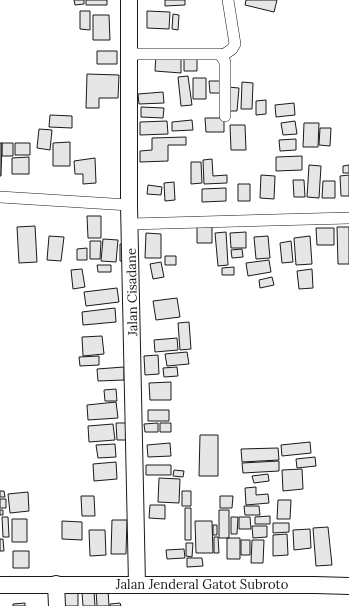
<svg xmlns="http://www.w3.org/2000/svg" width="349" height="606" font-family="Lora,serif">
<rect width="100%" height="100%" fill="#fff"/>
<path fill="#e6e6e6" stroke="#1a1a1a" d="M74,0h10v4l-9,1z
M86,0h21v5h-21z
M165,0h20v5l-20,1z
M246,0h31l-3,12 -29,-7z
M80,11h10v19l-10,-1z
M147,11l23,1 -1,17 -22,-1z
M173,14l6,1 -1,15 -6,-1z
M93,15h16l1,25h-17z
M97,51h20v13h-20z
M184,54h13v17h-13z
M156,55l25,2v16l-26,-2z
M87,74l32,1 -1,23h-19v10h-13z
M188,76l4,29 -11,1 -3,-29z
M193,78h13v21h-13z
M209,81h13v12h-12z
M242,82l11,1 -1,26h-11z
M228,87l11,1 -2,23h-11z
M163,92l1,11 -25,1 -1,-10z
M266,100v14l-10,1v-14z
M294,103l1,12 -19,2 -1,-12z
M141,107l23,1 -1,10 -22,-1z
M50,115l22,1v12l-23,-1z
M205,118h19v14h-18z
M192,120l1,10 -21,1v-9z
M167,121l1,13 -28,1v-13z
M295,121l2,13 -14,1 -2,-12z
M304,123h15l-1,24h-15z
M230,125h15l1,25h-15z
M320,128h11l-1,18 -11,-1z
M39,129l13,1 -2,20 -13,-2z
M186,137v8h-18v16l-28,1v-11l12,-1v-12z
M296,139v11l-16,1 -1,-11z
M70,142v24h-17v-23z
M0,143h2l-1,33h-1z
M2,143h11v13h-11z
M15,143h15v12h-15z
M302,156v14l-26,1v-14z
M29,157v17h-17v-16z
M95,158l1,25 -13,1v-10h-8l-1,-13z
M212,159l1,17 14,-1v8l-23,1 -1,-24z
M191,162h10l1,21 -11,1z
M309,165l12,1 -2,32 -12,-1z
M349,165v8h-6v-7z
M261,175l14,1 -1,23 -14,-1z
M349,175v21h-8l-1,-20z
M293,180h11l1,17h-11z
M323,181h12v17h-13z
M174,182l1,18 -10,1 -1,-18z
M238,184h12v17h-12z
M148,185l14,2 -1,8 -14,-1z
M226,188v13l-24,1v-13z
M87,216h14v22h-13z
M35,226l2,36 -18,1 -2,-36z
M197,226h15v17h-15z
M337,227h12v37h-11z
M316,228h18v17h-17z
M226,232l2,33 -10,1 -3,-33z
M246,232v16h-15l-1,-15z
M146,233l15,1v24h-16z
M49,236l15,1 -3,24 -14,-1z
M268,236l2,22 -14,1 -2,-22z
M310,236l2,28 -16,1 -2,-27z
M103,239l15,1 -2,22 -15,-1z
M90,241h11l-1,18h-10z
M291,241l2,21 -11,1 -2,-20z
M120,244h5v17h-5z
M87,248v12h-10v-11z
M242,249l1,8 -11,1 -1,-8z
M165,256h11v9h-11z
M269,260l2,12 -23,4 -2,-13z
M161,262l3,15 -11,2 -3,-15z
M97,265h14v7h-13z
M234,267v8h-12v-7z
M82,269l3,18 -12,2 -2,-19z
M312,269l1,19 -14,1 -2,-18z
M272,277l2,8 -14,3 -1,-8z
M117,288l2,14 -33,4 -2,-14z
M177,298l3,19 -24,3 -3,-19z
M115,308l1,14 -33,3 -1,-13z
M189,322l2,27 -11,1 -2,-27z
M102,336l2,18 -21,2 -1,-19z
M177,338l1,12 -23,2 -1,-12z
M187,352l2,12 -22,2 -2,-12z
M158,355l1,19 -14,1 -1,-19z
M99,356v9l-19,1 -1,-9z
M124,367v13l-26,1 -1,-12z
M177,367l1,9 -14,1 -1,-9z
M171,382v18h-21l-1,-17z
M116,389l1,12h-12l-1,-11z
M116,402l2,16 -30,2 -1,-15z
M148,410h21v11h-21z
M116,423h13l1,17h-13z
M158,423v9h-13l-1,-8z
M160,423h11v9h-11z
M113,424l2,16 -26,2 -1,-16z
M200,435h18v41h-19z
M310,442l1,11 -29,3 -1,-11z
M170,443l1,13 -23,1 -1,-12z
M115,444l1,13 -18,1 -2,-13z
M278,448l1,12 -37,2 -1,-13z
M315,457l1,9 -19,2 -1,-9z
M279,461v10l-36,2 -1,-10z
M116,462l1,17 -23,2 -1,-17z
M146,465h25v10h-25z
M302,469l1,20 -20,2 -1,-21z
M174,470l10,1 -1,6 -10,-1z
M268,474l1,7 -15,2 -2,-7z
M159,478l21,1 -1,24 -21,-1z
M256,487v8l12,-1 1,9 -23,2 -1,-17z
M0,491h4l1,6h-5z
M182,491h9v15h-9z
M28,492l1,19 -19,2 -2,-19z
M81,496h13l1,20h-13z
M220,496h13l-1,12h-12z
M0,499h6v9h-6z
M278,500h13l-1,19h-13z
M150,505h15v14l-16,-1z
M244,506h15l1,9h-15z
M185,508h6v32h-6z
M0,510h3v5h-3z
M219,510h10v28h-10z
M270,516v8h-15v-7z
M2,517h6l1,20h-6z
M231,517h7l-1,17h-6z
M239,517h11l1,12h-12z
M12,519h15v23h-15z
M112,520h15l-1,34h-15z
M62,521l20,1v18l-20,-1z
M195,521h17l1,32h-17z
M273,523h16v9l-16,1z
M213,525h4v10h-4z
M252,526h15v11l-14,1z
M328,527l4,38 -16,1 -3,-38z
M310,529l1,19 -17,2 -1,-20z
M89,530h16l1,25 -16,1z
M287,534l1,21 -15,1v-21z
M214,537h4l1,16h-5z
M227,538h13v21h-13z
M0,539h3l1,12h-4z
M241,540h9v15h-9z
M252,540h12l-1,23h-12z
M186,543h7l-1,14 -6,-1z
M184,549l1,9 -18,1 -1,-9z
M13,551h16v17h-16z
M187,558h15l1,8 -16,1z
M61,590h17v16h-17z
M96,590h12l1,16h-12z
M82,592h12l1,14h-12z
M25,603v3h-12v-2z
M120,603l1,3h-11v-2z"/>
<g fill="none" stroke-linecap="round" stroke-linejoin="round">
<defs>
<path id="street" d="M129,54h91l5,8v54
M222,56l10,-7 3,-5 -7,-44
M0,197l129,8
M131,224l218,-6"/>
<path id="secondary" d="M129,0v205l8,379
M56,584l1,22
M0,585h315l34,1"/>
</defs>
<use href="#street" stroke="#1a1a1a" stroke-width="12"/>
<use href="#secondary" stroke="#1a1a1a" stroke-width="18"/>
<use href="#street" stroke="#fff" stroke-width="11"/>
<use href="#secondary" stroke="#fff" stroke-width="16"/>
</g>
<g text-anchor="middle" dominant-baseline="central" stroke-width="3" stroke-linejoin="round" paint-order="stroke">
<g font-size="13" fill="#1a1a1a" stroke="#fff">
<text transform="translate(132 292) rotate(-91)">Jalan Cisadane</text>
<text x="202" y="584">Jalan Jenderal Gatot Subroto</text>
</g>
</g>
</svg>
